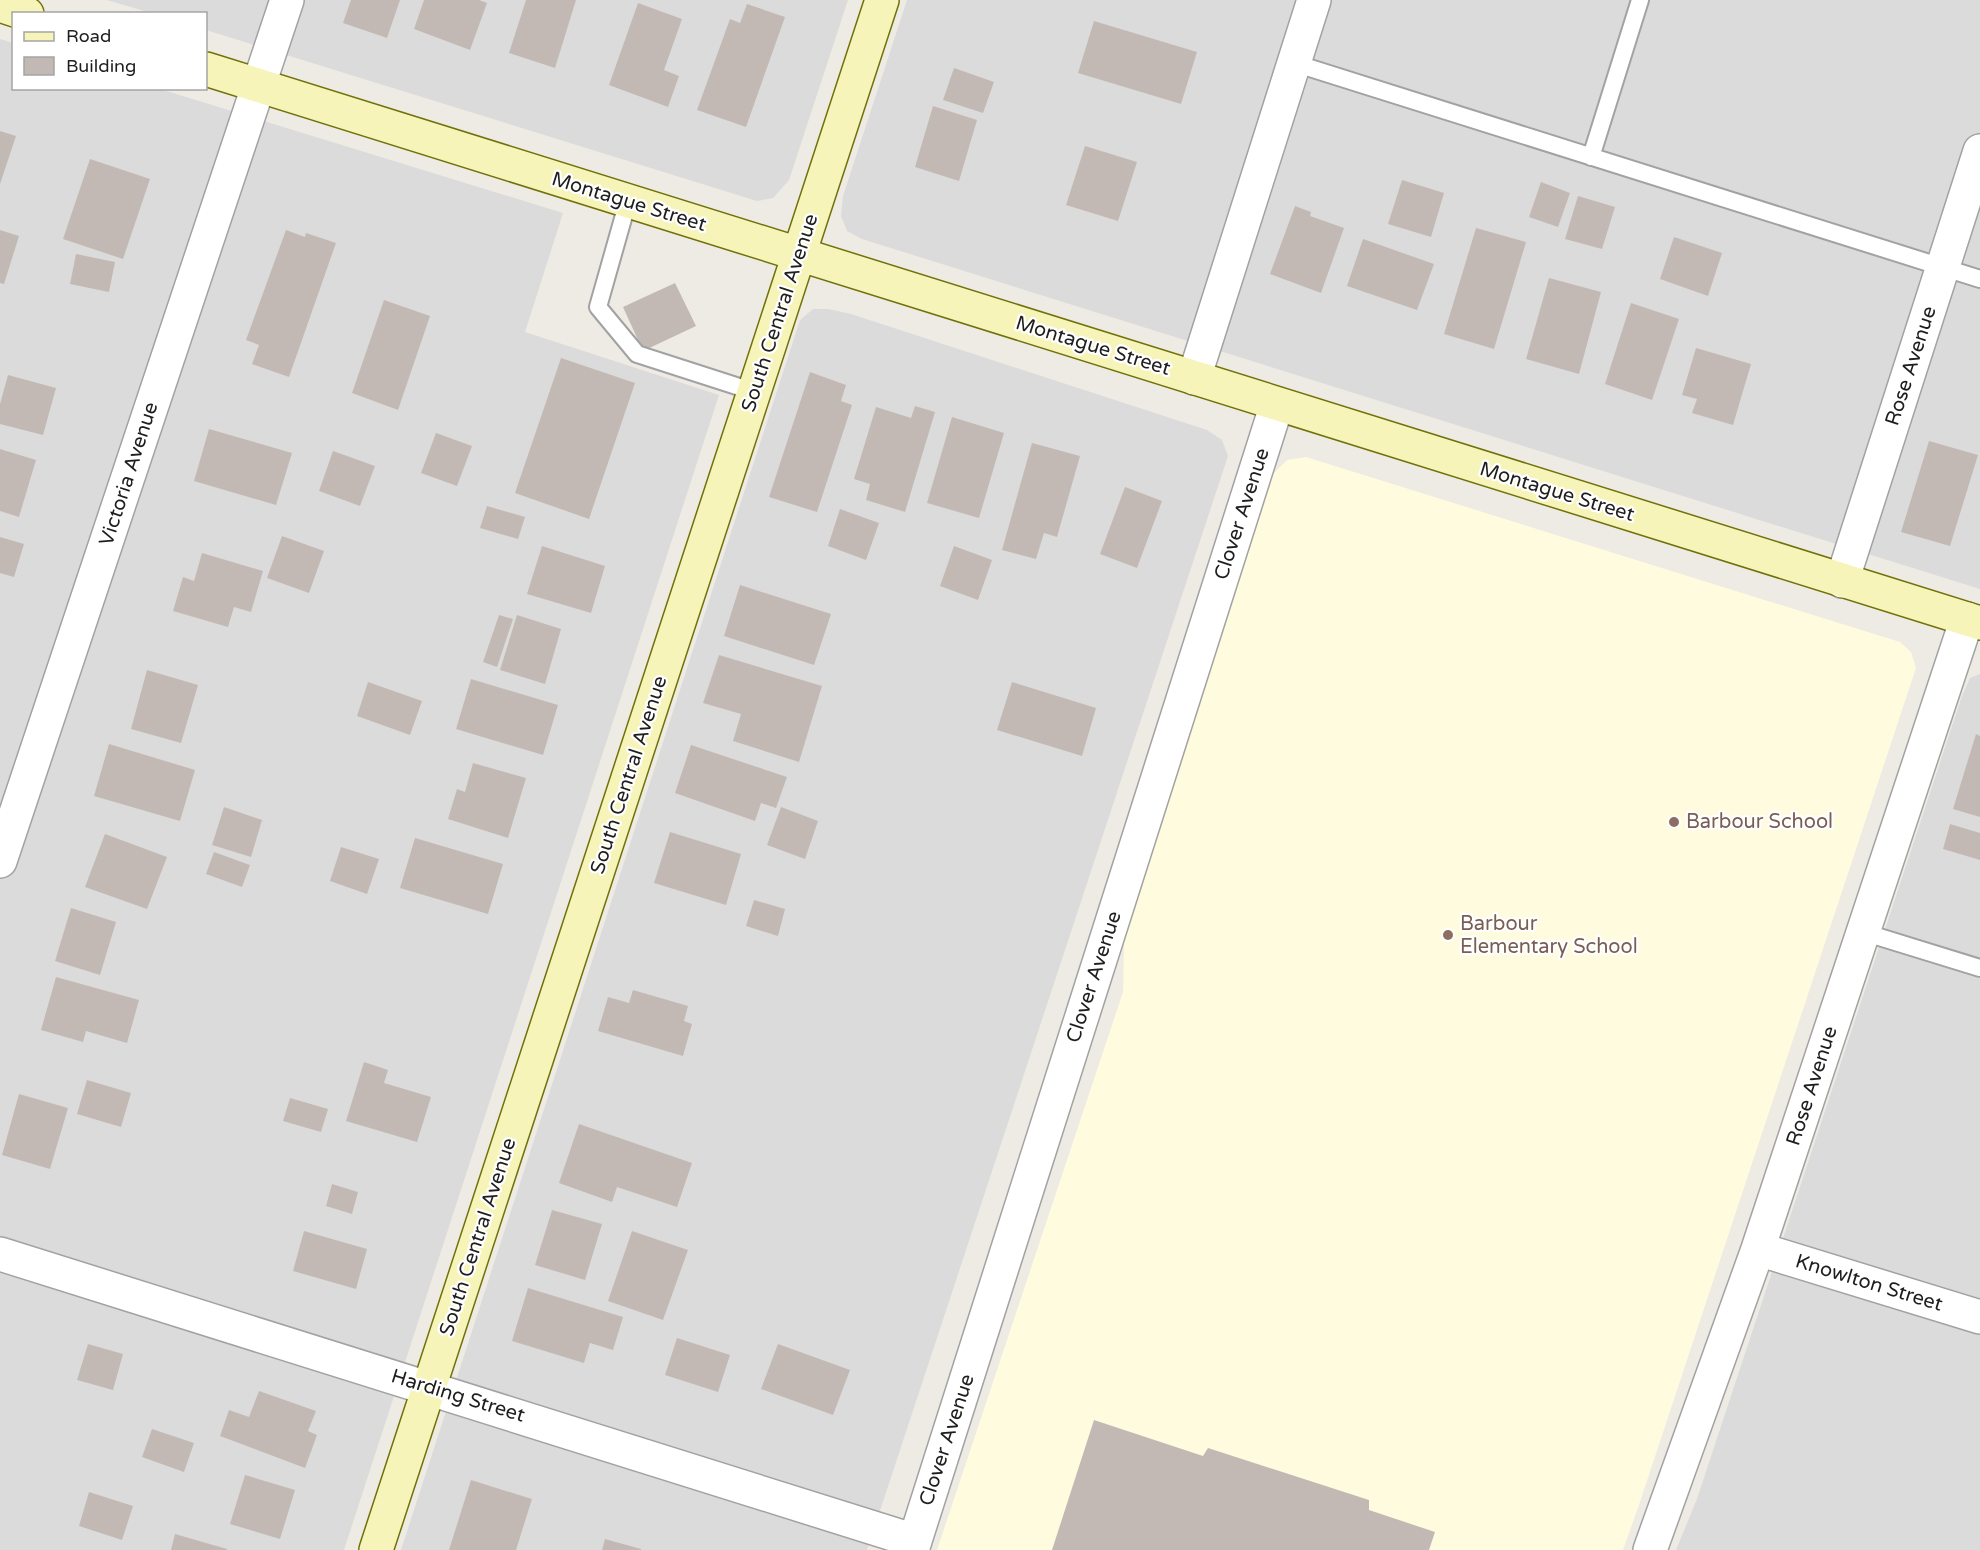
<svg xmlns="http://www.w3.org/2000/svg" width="1980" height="1550" font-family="'Varela Round',sans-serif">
<rect width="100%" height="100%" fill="#eeeae4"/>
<path fill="#dcdbdb" d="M107,0h741l-59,180 -16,18 -16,3 -551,-171v-16l-55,-1z
M907,0h1073v589l-1118,-350 -15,-8 -6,-15 2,-20z
M0,39l13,4 1,45 146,1 403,124 -38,119 194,63 -375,1155h-344z
M813,309h15l23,5 356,116 15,10 6,16 -361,1094h-466l399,-1230z
M1980,674v876h-304l21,-51 265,-803 8,-18z"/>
<path fill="#fefbde" d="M1306,457l594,185 11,10 5,16 -276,834 -17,48h-686l186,-558 1,-50 5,-29 144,-439 14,-14z"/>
<path fill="#c3b9b4" d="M351,0h49l-13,38 -44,-15z
M424,0h55l8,3 -17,47 -56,-21z
M526,0h50l-21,68 -46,-15z
M638,3l44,16 -18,51 15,6 -11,31 -59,-22z
M747,4l38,13 -39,110 -49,-17 33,-91 10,4z
M1094,21l103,31 -16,52 -103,-31z
M954,68l40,14 -11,31 -40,-13z
M933,106l44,14 -18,61 -44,-14z
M0,131l16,5 -16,48z
M1085,146l52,16 -19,59 -52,-16z
M90,159l60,20 -27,80 -60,-20z
M1402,180l42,13 -13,44 -43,-13z
M1541,182l29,11 -12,34 -29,-10z
M1578,196l37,11 -13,42 -37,-10z
M1295,206l16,6 -1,4 34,12 -23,65 -51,-19z
M1476,228l50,14 -32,107 -50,-15z
M0,230l19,6 -15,48 -4,-1z
M286,230l19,7 1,-4 30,10 -47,134 -37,-13 7,-19 -13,-5z
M1674,237l48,16 -14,43 -48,-17z
M1363,239l71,25 -17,46 -70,-24z
M76,254l39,8 -6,30 -39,-8z
M1549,278l52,14 -22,82 -53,-15z
M675,283l21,43 -53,25 -20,-44z
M384,300l46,16 -32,94 -46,-17z
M1631,303l48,16 -27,81 -47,-16z
M1696,348l55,16 -18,61 -41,-12 5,-14 -15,-4z
M561,358l74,25 -46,136 -74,-26z
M810,372l36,13 -5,16 11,4 -35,107 -48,-15z
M8,375l48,13 -13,47 -43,-11v-20z
M915,406l20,6 -30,100 -39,-12 4,-16 -16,-5 22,-72 35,11z
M952,417l52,16 -25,85 -52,-15z
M209,429l83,24 -16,52 -82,-24z
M436,433l36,13 -15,40 -36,-13z
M1929,441l49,14 -28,91 -49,-14z
M1032,443l48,13 -23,81 -13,-4 -8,26 -34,-9z
M0,449l36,11 -17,57 -19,-6z
M333,451l42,15 -15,40 -41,-15z
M1125,487l37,14 -25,67 -37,-14z
M487,506l38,11 -7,22 -38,-11z
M840,509l39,14 -13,37 -38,-14z
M282,536l42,15 -15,42 -42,-15z
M0,537l24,7 -10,33 -14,-4z
M542,546l63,20 -14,47 -64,-19z
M954,546l38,14 -14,40 -38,-14z
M202,553l61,18 -12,41 -17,-5 -6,20 -55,-16 10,-34 11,4z
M740,585l91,29 -17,51 -90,-29z
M499,615l14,4 -16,48 -14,-5z
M517,615l44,14 -16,55 -45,-14z
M719,655l103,31 -23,76 -66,-21 8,-27 -38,-11z
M147,670l51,15 -17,58 -50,-14z
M471,679l87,26 -15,50 -87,-26z
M368,682l54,19 -12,34 -53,-19z
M1012,682l84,26 -14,48 -85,-26z
M1976,734l4,2v81l-27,-8z
M109,744l86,26 -15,51 -86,-25z
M691,745l96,32 -11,31 -15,-5 -6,18 -80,-28z
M473,763l53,15 -18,60 -60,-19 9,-30 8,3z
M224,807l38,13 -11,37 -39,-12z
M781,807l37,14 -13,38 -38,-14z
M1950,824l30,9v27l-37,-11z
M670,832l71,22 -15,51 -72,-22z
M105,834l62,23 -20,52 -62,-22z
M415,838l88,26 -15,50 -88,-26z
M341,847l38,12 -12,35 -37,-13z
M214,852l36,13 -8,22 -36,-13z
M754,900l31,9 -7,27 -32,-10z
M71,908l45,14 -16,53 -45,-14z
M56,977l83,23 -12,43 -41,-12 -3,11 -42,-12z
M633,990l55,16 -4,15 8,3 -9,32 -85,-25 10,-34 21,6z
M364,1062l24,8 -4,13 47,14 -14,45 -71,-21z
M87,1080l44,13 -10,34 -44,-13z
M19,1094l49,14 -18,61 -48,-14z
M290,1098l38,11 -7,23 -38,-11z
M579,1124l113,39 -15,44 -60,-20 -5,15 -53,-19z
M332,1184l26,8 -6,22 -26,-8z
M552,1210l50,14 -17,56 -50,-15z
M304,1231l63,18 -11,40 -63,-18z
M632,1231l56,19 -25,70 -55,-19z
M528,1288l95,29 -10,33 -23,-7 -6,20 -72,-22z
M677,1338l53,17 -12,37 -53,-17z
M88,1344l35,10 -10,36 -36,-10z
M778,1344l72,26 -17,45 -72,-26z
M259,1391l57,20 -8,20 9,4 -12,33 -85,-32 9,-26 20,7z
M1094,1420l109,36 5,-8 161,52v10l66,22 -6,18h-377z
M152,1429l42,14 -10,29 -42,-15z
M245,1475l50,15 -15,49 -50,-15z
M471,1480l61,19 -16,51h-67z
M89,1492l44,14 -11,34 -43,-14z
M175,1534l52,15v1h-56z
M605,1539l36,10v1h-39z"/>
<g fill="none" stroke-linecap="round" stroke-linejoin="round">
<defs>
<path id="lane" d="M1294,63l686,216
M1591,157l49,-157
M628,201l-30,106 39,47 118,38
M1863,932l117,36"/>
<path id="street" d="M1194,378l120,-378
M1842,581l138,-430
M0,861l287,-861
M1758,1249l222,68
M0,1254l915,287
M912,1550l365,-1146
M1650,1550l108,-301 209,-630"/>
<path id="secondary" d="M0,5l27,9
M206,69l1774,554
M376,1550l506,-1550"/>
</defs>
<use href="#lane" stroke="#a2a2a2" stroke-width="20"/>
<use href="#street" stroke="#a2a2a2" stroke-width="36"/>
<use href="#secondary" stroke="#707109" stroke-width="36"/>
<use href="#lane" stroke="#fff" stroke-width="16"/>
<use href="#street" stroke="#fff" stroke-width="33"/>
<use href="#secondary" stroke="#f7f4b9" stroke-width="33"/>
</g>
<g fill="#8d6e63" stroke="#fff" stroke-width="2">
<circle cx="1674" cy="822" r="6"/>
<circle cx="1448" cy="935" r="6"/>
</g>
<g text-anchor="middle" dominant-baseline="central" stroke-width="4.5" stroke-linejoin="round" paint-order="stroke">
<g font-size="20" fill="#1e1e1e" stroke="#fff">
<text transform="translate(629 202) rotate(17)">Montague Street</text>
<text transform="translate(780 313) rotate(-72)">South Central Avenue</text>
<text transform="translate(1093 346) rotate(17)">Montague Street</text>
<text transform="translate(1911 366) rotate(-72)">Rose Avenue</text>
<text transform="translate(129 474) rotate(-72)">Victoria Avenue</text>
<text transform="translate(1557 492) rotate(17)">Montague Street</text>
<text transform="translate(1242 514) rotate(-72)">Clover Avenue</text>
<text transform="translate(629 775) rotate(-72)">South Central Avenue</text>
<text transform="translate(1094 977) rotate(-72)">Clover Avenue</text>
<text transform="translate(1812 1086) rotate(-72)">Rose Avenue</text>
<text transform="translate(478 1237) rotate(-72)">South Central Avenue</text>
<text transform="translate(1869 1283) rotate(17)">Knowlton Street</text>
<text transform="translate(458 1396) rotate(17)">Harding Street</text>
<text transform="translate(947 1440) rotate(-72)">Clover Avenue</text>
</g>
<g font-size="20" fill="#785e54" stroke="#fff" text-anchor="start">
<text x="1686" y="822">Barbour School</text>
<text x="1460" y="924">Barbour<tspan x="1460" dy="23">Elementary School</tspan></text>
</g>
</g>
<rect x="12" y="12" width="195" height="78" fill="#ffffff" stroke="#a5a5a5" stroke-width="1.5"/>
<rect x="24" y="32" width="30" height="9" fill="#f7f4b9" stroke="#a5a5a5" stroke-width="1.5"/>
<text x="66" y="42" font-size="18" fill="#1e1e1e">Road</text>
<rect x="24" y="57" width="30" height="18" fill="#c3b9b4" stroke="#a5a5a5" stroke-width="1.5"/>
<text x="66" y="72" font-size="18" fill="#1e1e1e">Building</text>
</svg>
